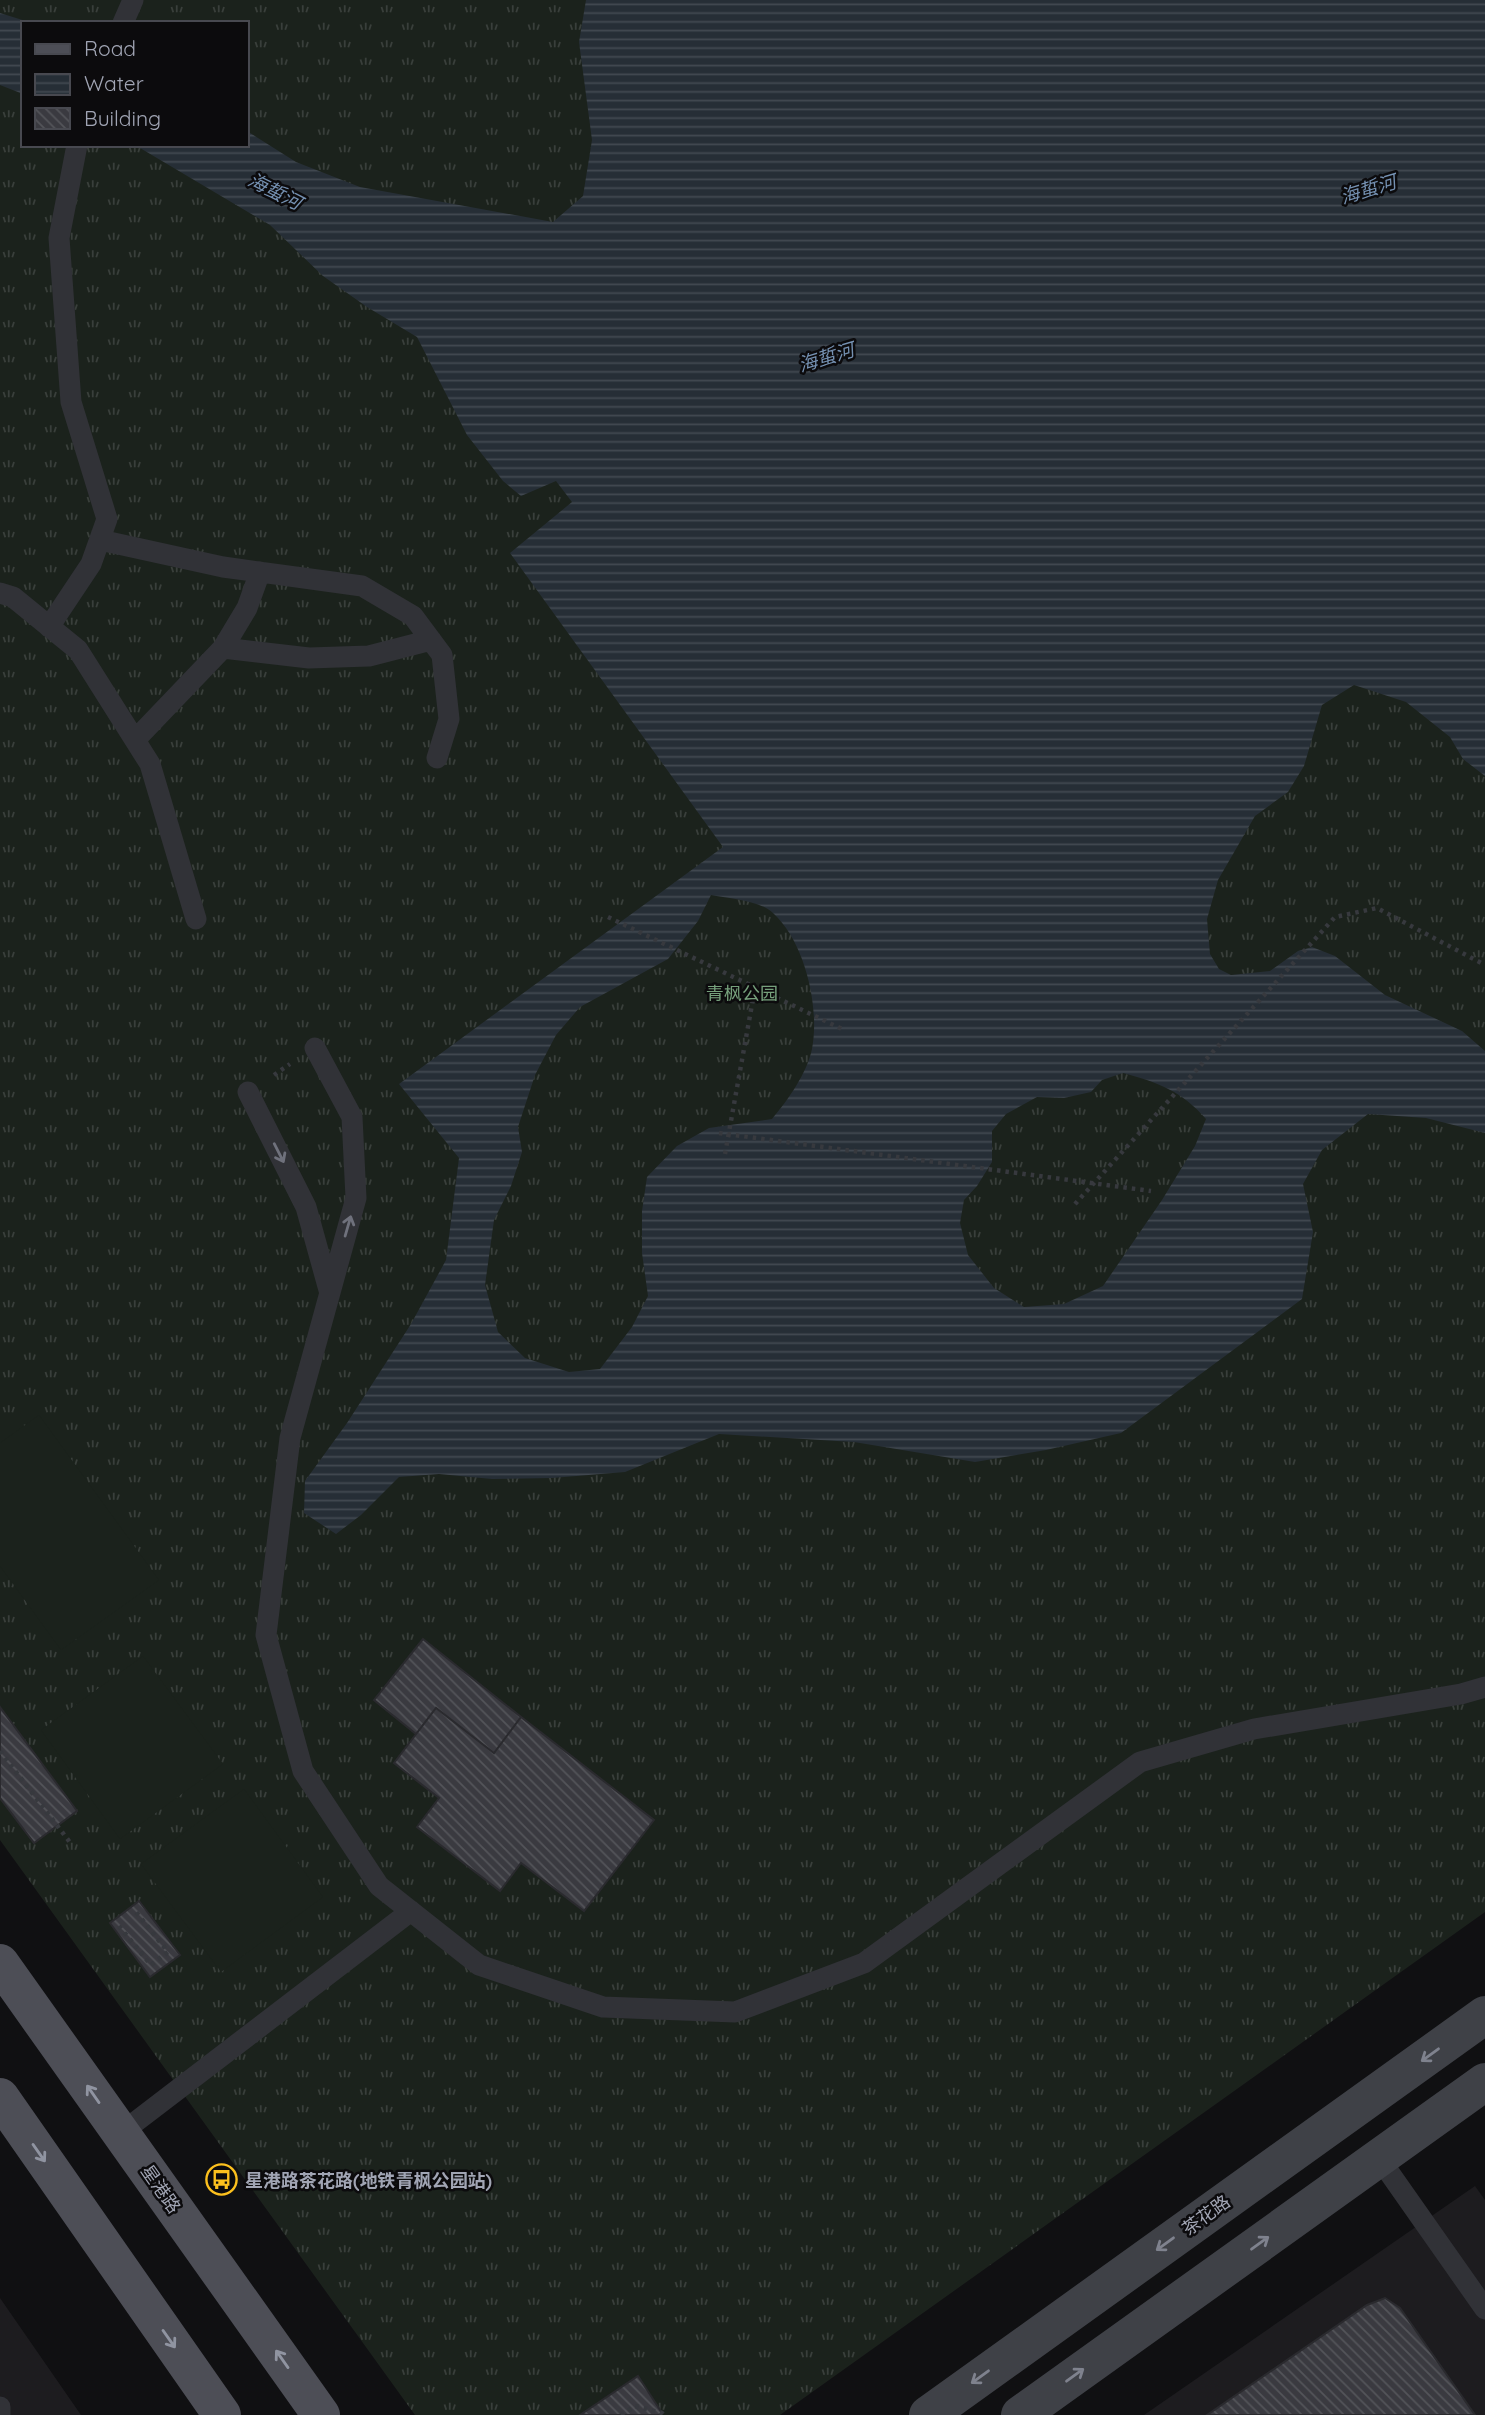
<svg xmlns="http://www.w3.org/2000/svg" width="1485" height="2415" font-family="Quicksand,'Noto Sans SC',sans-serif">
<defs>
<pattern id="grass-tufts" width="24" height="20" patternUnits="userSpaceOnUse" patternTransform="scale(1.75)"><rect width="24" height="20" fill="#1b221c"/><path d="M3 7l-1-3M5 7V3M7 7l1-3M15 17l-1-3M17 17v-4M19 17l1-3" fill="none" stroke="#393f3b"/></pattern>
<pattern id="water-rules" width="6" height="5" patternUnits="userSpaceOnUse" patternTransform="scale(1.75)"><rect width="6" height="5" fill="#262e36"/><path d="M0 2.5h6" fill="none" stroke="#424951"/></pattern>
<pattern id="building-back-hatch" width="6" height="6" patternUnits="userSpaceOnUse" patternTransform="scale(1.75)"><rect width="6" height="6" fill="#3a3a40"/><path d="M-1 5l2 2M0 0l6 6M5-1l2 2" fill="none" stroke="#535459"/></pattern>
</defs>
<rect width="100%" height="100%" fill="#101012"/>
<path fill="#1d1c1f" d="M1475,2186l10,14v215h-341z
M0,2298l81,117h-81z"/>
<path fill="url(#grass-tufts)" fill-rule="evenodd" d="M0,0h1485v1912l-705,503h-365l-415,-575zM23,23h224v122h-224z"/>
<path fill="#1b221c" d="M39,1415l120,165 -98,70 -61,-84v-123z
M143,1656l80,108 -103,75 -79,-109z
M244,1789l79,108 -102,75 -80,-108z"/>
<path fill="url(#water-rules)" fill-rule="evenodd" d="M586,0h899v776l-22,-17 -13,-22 -44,-35 -52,-17 -32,20 -18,61 -16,26 -33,24 -37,64 -11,39 3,35 9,15 12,6 39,-4 28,-20 14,-4 23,9 50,39 77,36 23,20v82l-59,-15 -58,-4 -46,36 -19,34 10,48 -11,67 -181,134 -75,17 -71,12 -121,-20 -135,-8 -94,38 -73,6 -60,1 -53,-5 -40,3 -38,38 -25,19 -32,-21 1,-32 42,-58 64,-99 35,-64 13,-102 -60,-74 324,-237 -213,-294 62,-51 -16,-21 -35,15 -18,-15 -36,-46 -50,-98 -50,-30 -44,-31 -53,-51 -135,-80h112v-14l49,31 64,25 193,35 30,-26 9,-56 -13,-98zM711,895c17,3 50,6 62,18 32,29 47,94 39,136 -5,24 -24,51 -40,70l-63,9 -32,18 -30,31 -5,34v42l6,43 -16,31 -32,42 -31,3 -44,-14 -27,-26 -13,-47 9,-65 17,-34 11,-34 -4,-25 17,-52 21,-40 24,-28 88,-48 30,-38zM1123,1073c34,9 59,18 83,46l-11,27 -33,54 -59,86 -39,18 -40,3 -30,-19 -26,-33 -8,-32 4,-23 13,-14 15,-24v-31l14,-17 31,-17 27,1 27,-6 11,-12z
M0,13l32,10h-9v71l-23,-9z"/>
<path fill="url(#building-back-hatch)" stroke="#2a2a2e" stroke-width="2" d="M423,1639l98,78 -27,36 -58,-45 -20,26 -42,-34z
M0,1707l77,104 -43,32 -34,-45z
M436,1708l58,45 27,-36 133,103 -70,91 -63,-48 -21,28 -83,-64 22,-29 -45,-35z
M139,1901l41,54 -30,22 -40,-54z
M1385,2298l15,10 75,107h-268l160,-110z
M638,2376l24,37 -3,2h-79z"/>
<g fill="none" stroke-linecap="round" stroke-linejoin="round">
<path stroke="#37393e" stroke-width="4.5" stroke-dasharray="3.5 5" stroke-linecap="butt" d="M608,917l234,112
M274,1075l16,-11
M719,1133l432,58
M725,1154l30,-166
M1075,1204l260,-287 42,-9 108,57
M0,1751l72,94
M119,1926l32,39 17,-13 -32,-40
M621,2415l14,-9 27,7 2,2"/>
<path stroke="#313237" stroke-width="21" d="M123,23l10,-23
M100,540l123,27 139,19 51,30 29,39 7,64 -12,39
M0,593l13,4 65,53 72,114 46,155
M49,627l42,-63 16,-45 -36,-117 -12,-164 18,-93
M223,648l86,10 60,-2 62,-16
M135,740l88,-92 24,-40 13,-36
M315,1048l37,69 4,81 -66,240 -24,197 37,136 76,115 100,79 124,42 132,5 129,-49 276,-201 114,-33 207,-35 24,-7
M248,1092l58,115 23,83
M121,2133l290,-222
M1379,2158l106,151
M0,2407v7"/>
<path stroke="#3f4147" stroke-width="38" d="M928,2415l557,-400
M1020,2415l465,-333"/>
<path stroke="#4d4e56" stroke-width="38" d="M0,1963l321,452
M0,2097l222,318"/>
</g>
<defs><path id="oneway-shaft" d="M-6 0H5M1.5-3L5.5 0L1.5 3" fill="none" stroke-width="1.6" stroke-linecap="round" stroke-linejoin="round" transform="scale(1.75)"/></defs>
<g stroke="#6f717c">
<use href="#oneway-shaft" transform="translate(279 1153) rotate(63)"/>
<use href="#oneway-shaft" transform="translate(348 1226) rotate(-74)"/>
</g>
<g stroke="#7f828e">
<use href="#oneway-shaft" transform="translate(1430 2055) rotate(144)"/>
<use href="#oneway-shaft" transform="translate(1260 2243) rotate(-36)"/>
<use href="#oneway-shaft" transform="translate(1165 2244) rotate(144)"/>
<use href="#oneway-shaft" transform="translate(1075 2375) rotate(-36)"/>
<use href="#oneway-shaft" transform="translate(980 2377) rotate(144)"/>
</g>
<g stroke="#9094a1">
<use href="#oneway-shaft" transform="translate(93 2094) rotate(-125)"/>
<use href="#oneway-shaft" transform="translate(39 2153) rotate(55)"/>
<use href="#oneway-shaft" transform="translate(169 2339) rotate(55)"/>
<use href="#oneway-shaft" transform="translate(282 2359) rotate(-125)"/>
</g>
<defs>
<symbol id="bus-ring" viewBox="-11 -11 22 22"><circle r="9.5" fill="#0c0b0d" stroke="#fcc01e" stroke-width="1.5"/><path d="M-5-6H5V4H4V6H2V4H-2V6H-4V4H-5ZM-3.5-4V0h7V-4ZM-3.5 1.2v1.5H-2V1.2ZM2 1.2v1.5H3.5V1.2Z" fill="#fcc01e"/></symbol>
</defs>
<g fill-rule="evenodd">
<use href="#bus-ring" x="204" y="2162" width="35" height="35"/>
</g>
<g text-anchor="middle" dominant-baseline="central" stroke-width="5" stroke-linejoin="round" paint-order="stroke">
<g font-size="18" fill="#76a07c" stroke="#0c0b0d">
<text x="742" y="993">青枫公园</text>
</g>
<g font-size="18" font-weight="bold" fill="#a1a5b4" stroke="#0c0b0d" text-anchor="start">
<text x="245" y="2180">星港路茶花路(地铁青枫公园站)</text>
</g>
<g font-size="18" fill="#a1a5b4" stroke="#0c0b0d">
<text transform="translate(161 2189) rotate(55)">星港路</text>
<text transform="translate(1206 2215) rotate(-36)">茶花路</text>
</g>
<g font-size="19" font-style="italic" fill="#7591b2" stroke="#0c0b0d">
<text transform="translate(1368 189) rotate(-17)">海蜇河</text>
<text transform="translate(275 191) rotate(27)">海蜇河</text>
<text transform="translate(826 357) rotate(-17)">海蜇河</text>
</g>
</g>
<rect x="21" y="21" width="228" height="126" fill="#0c0b0d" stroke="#484950" stroke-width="2"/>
<rect x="35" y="44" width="35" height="10" fill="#4d4e56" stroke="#484950" stroke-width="2"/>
<text x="84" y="56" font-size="21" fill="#a1a5b4">Road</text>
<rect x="35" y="74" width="35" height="21" fill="url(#water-rules)" stroke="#484950" stroke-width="2"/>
<text x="84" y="91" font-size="21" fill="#a1a5b4">Water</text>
<rect x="35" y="108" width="35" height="21" fill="url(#building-back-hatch)" stroke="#484950" stroke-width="2"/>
<text x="84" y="126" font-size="21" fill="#a1a5b4">Building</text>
</svg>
